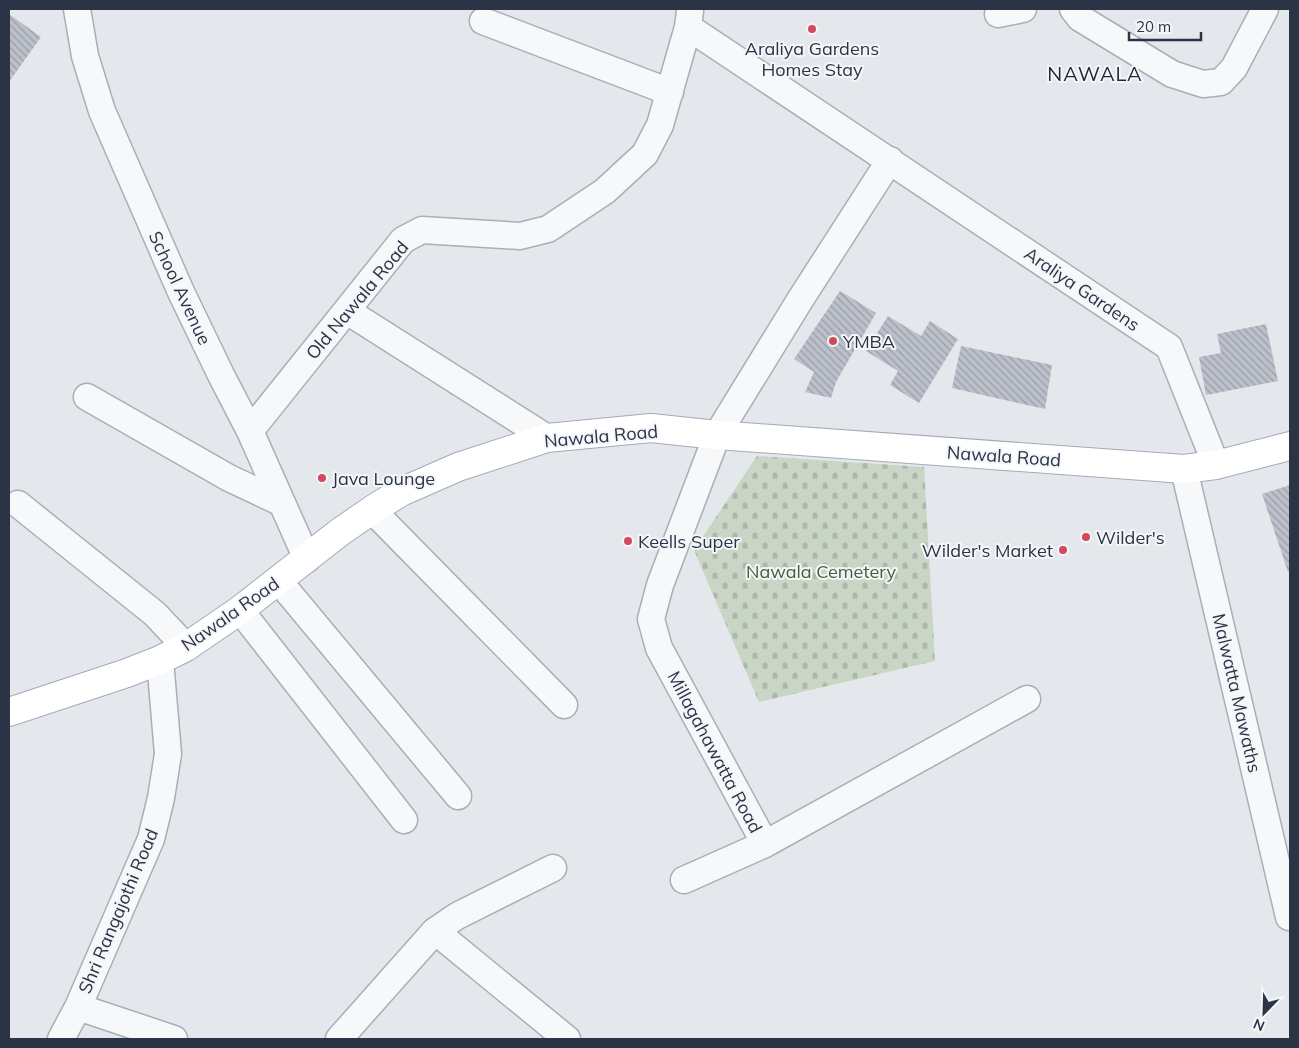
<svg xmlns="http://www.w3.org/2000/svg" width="1299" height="1048" font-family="Mulish,sans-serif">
<defs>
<pattern id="cemetery-stones" width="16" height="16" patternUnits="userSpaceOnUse" patternTransform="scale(1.25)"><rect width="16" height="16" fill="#c9d6c5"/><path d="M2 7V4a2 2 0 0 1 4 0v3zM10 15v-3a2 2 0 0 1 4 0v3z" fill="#adb8ab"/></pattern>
<pattern id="building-back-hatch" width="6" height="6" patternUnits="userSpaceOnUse" patternTransform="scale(1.25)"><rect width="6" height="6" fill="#bbc0ca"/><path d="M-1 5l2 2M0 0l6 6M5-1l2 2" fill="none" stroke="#989da6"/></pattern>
</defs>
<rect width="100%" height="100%" fill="#e4e7ec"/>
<path fill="url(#cemetery-stones)" d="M757,456l167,11 11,194 -176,41 -65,-152z"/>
<path fill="url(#building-back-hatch)" d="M9,14l32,23 -32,45z
M840,291l36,22 -40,69 -5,16 -26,-6 9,-20 -20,-13z
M888,316l33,20 9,-15 28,18 -39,64 -29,-18 8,-14 -32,-20z
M1266,324l12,57 -72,14 -7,-38 22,-4 -4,-19z
M961,346l91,19 -7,44 -93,-21z
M1290,485v86l-2,1 -26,-78z"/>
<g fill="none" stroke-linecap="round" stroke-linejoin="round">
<defs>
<path id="minor" d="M77,9l8,47 17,55 79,181 40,83 29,56 57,128
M1073,9l7,9 92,56 31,10 18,-2 13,-14 31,-59
M998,14l25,-5
M483,21l187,71
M688,27l481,320 47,118
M890,160l-90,140 -83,135 -57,150 -9,34 8,29 106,196 262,-145
M347,311l200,127
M87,397l142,81 53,25
M250,431l153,-191 19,-10 98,6 28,-7 57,-38 40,-37 15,-29 28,-98 2,-16
M1184,469l105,448
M18,504l137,110 31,33
M372,510l192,195
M278,580l180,216
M240,610l164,210
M684,880l81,-36
M435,931l132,108
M78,1007l96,32
M61,1039l17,-32 73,-168 10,-41 7,-44 -8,-94
M339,1039l96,-108 22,-15 96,-48"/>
<path id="major" d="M9,712l118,-39 33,-13 26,-13 54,-37 100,-78 32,-22 29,-18 57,-25 89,-29 104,-10 66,7 467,34 32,-4 74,-19"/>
</defs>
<use href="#minor" stroke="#a9aeb7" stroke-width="29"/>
<use href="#major" stroke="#a3abb8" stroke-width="30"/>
<use href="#minor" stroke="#f7f8fa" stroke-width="26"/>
<use href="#major" stroke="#fff" stroke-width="28"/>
</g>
<g fill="#d1495b" stroke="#f4f6f9" stroke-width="2">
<circle cx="812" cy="29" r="5"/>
<circle cx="833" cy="341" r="5"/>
<circle cx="322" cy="478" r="5"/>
<circle cx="1086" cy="537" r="5"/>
<circle cx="628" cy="541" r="5"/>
<circle cx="1063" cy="550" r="5"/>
</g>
<g text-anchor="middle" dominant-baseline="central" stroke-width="4" stroke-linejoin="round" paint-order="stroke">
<g font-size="18" fill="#2b3445" stroke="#f4f6f9" text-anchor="start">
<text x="812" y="48" text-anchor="middle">Araliya Gardens<tspan x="812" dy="21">Homes Stay</tspan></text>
<text x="843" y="341">YMBA</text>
<text x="332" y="478">Java Lounge</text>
<text x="1096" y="537">Wilder's</text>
<text x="638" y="541">Keells Super</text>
<text x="1053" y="550" text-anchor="end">Wilder's Market</text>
</g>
<g font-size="18" fill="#2b3445" stroke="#f4f6f9">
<text transform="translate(180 288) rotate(65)">School Avenue</text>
<text transform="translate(1082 289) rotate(34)">Araliya Gardens</text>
<text transform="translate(357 300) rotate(-50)">Old Nawala Road</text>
<text transform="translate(601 436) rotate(-5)">Nawala Road</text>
<text transform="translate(1004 456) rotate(4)">Nawala Road</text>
<text transform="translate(230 614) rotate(-35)">Nawala Road</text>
<text transform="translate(1237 693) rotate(77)">Malwatta Mawaths</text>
<text transform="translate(715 752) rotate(62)">Millagahawatta Road</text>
<text transform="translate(118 911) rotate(-67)">Shri Rangajothi Road</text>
</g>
<g font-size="18" fill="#3f6138" stroke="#f4f6f9">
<text x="821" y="571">Nawala Cemetery</text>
</g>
<g font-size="20" letter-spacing="1" fill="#1d2536" stroke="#f4f6f9">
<text x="1095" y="73">NAWALA</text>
</g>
</g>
<rect width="1299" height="1048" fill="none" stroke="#2b3445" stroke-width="20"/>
<g transform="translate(1264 1013) rotate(203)" stroke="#f4f6f9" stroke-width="4" paint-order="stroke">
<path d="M0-4L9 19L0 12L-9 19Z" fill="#2b3445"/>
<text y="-8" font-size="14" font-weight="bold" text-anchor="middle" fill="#2b3445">N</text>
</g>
<path d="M1129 32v8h72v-8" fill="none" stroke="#2b3445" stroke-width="2.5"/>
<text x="1136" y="32" font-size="15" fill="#2b3445" stroke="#f4f6f9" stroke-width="4" paint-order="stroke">20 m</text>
</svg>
